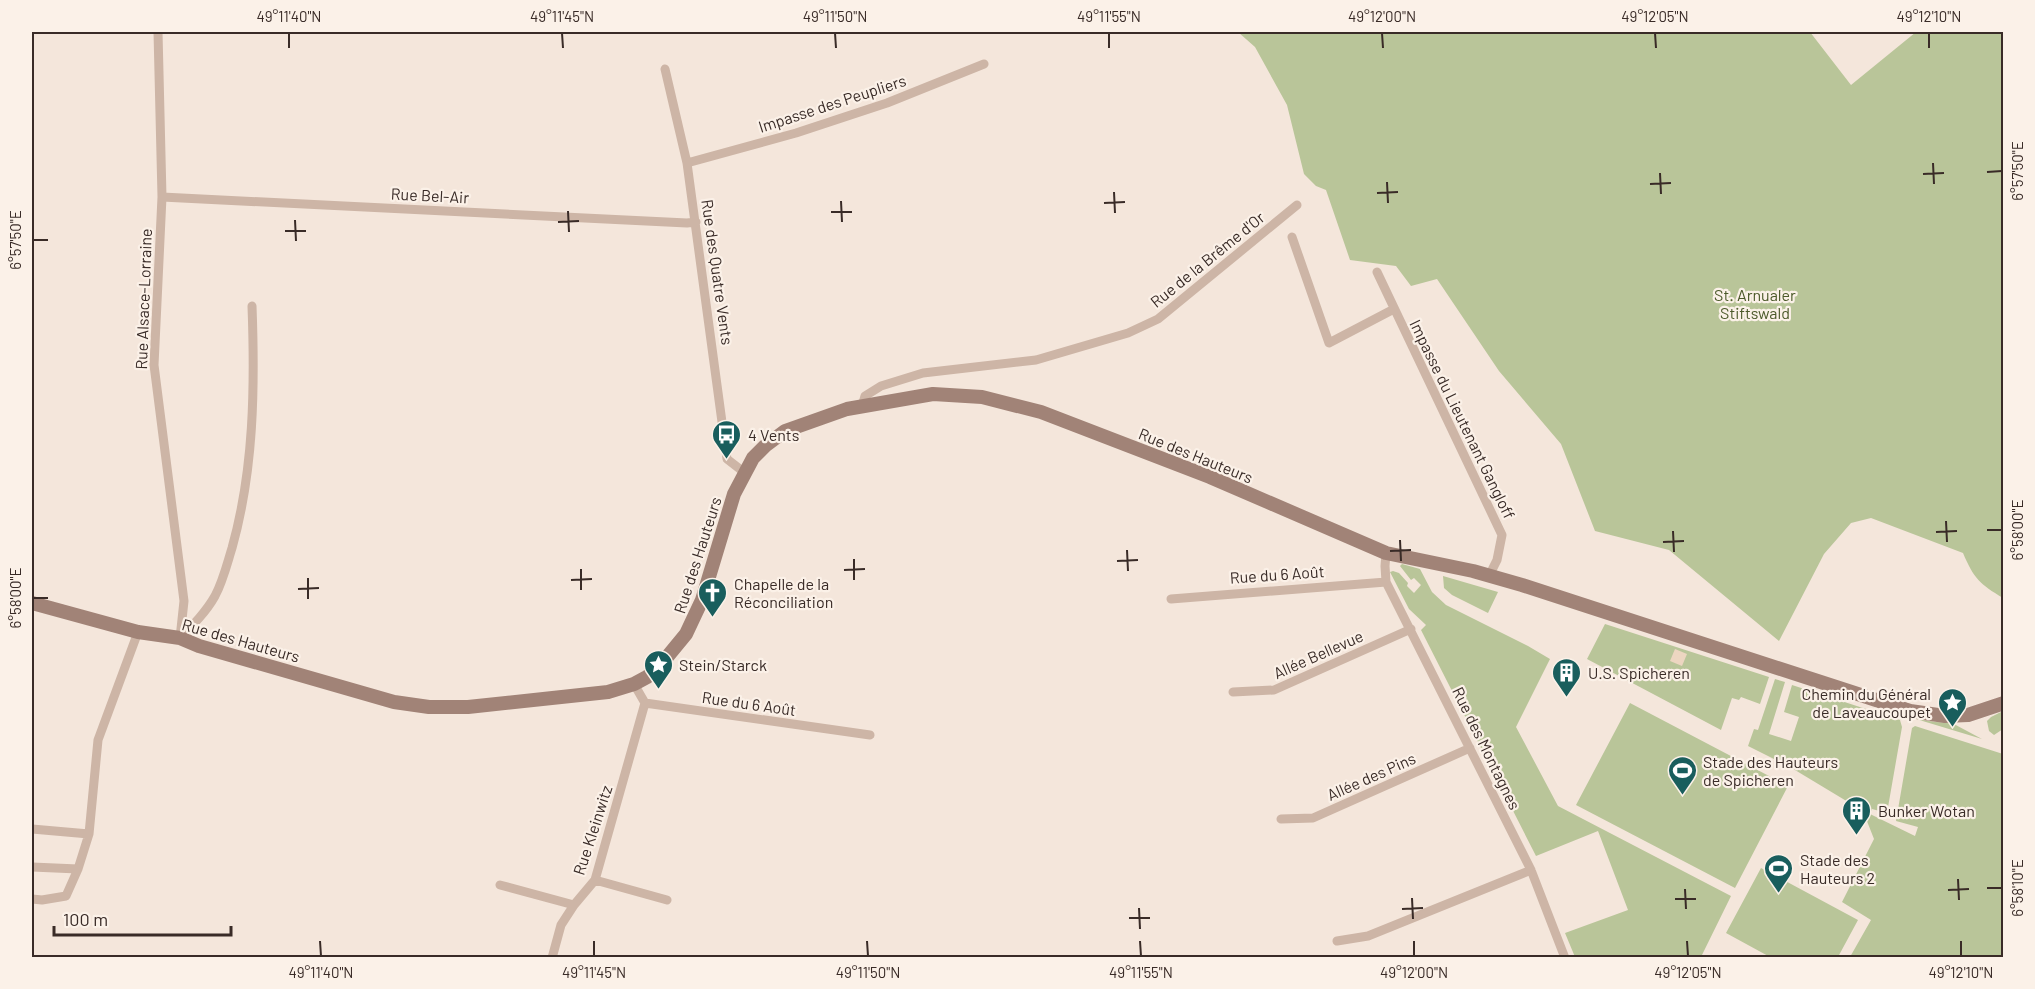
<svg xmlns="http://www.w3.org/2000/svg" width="2035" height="989" font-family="Barlow,sans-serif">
<rect width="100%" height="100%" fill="#f4e6db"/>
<path fill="#b9c599" d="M1238,32h572l41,53 65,-53h87v566c-23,-14 -29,-19 -40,-45l-92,-35 -20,5 -27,31 -45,87 -110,-91 -74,-19 -34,-87 -62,-73 -62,-92 -26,7 -15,-20 -46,-6 -24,-70 -10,-4 -12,-12 -17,-69 -32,-58z
M1402,564l18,5 12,23 14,13 82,41 22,13 -34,68 42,79 173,90 -30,61h-126l-10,-24 63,-23 -30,-79 -62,25 -115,-226 5,-5 -17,-16 -19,-37 3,-1 6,2 9,10 -1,3 7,7 7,-8 -7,-7 -3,2 -11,-14z
M1443,576l55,16 -10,21 -36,-18 -8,-7z
M1605,624l164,53 -9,27 -19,-7 -2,3 -7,-2 -11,32 -134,-71z
M1775,679l10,3 -16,52 22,7 8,-24 -15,-5 8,-27 108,35 2,7 -15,86 -15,-4 -2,5 45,22 3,-9 -22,-6 16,-93 3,-2 88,28v203h-153l21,-37 -29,-18 32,-63 -11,-28 -73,-44 -42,-21 6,-17 4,1z
M1630,703l158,83 -53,102 -159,-83z
M2003,711v18l-9,6 -5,-4 -2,-10 4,-4z
M1916,719l20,3 16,1 30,16z
M1761,868l97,52 -20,37h-68l-44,-24z"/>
<path fill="#edd6c1" d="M1675,649l12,5 -5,12 -12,-5z"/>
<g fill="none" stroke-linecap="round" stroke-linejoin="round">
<path stroke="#cdb5a6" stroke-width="9" d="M158,32l4,165 -8,168 30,236 -4,37
M665,69l22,94 40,296 18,14
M687,163l109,-30 91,-30 97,-39
M162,197l525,26 9,-1
M1292,237l37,106 65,-34
M1377,272l125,263 -5,25 -8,16
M862,406l3,-10 16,-10 42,-13 113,-13 92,-27 30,-14 139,-114
M1386,553l-1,13 1,16 145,288 34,88
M1171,599l215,-17
M180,638c13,-13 26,-26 35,-42 8,-15 12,-32 17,-48 22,-78 23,-161 20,-242
M634,684l11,19 225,32
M1233,692l41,-2 137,-61
M1281,819l32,-1 157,-70
M32,829l57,5
M32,867l46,2
M595,880l72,20
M500,885l74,20
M32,899l10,1 24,-4 12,-27 11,-35 9,-94 40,-108
M1337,941l31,-5 163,-66
M552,958l9,-33 13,-20 21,-25 50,-177"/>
<path stroke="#a18377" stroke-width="14" d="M32,603l106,29 42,6 19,8 195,56 35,5h39l140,-15 26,-8 13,-7 11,-9 28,-34 16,-34 32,-106 19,-36 12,-12 20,-15 62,-22 86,-15 49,3 59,15 169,65 176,76 87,18 49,14 388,126 35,5 23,-1 36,-12"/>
</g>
<path fill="none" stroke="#392b27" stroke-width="2" d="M289,33v15M562,33l1,15M835,33l1,15M1109,33v15M1382,33l1,15M1655,33l1,15M1929,33v15M1933,163l1,21M1987,172l15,-1M1660,173l1,21M1923,174l21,-1M1387,182l1,21M1650,184l21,-1M1114,192l1,21M1377,193l21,-1M841,201l1,21M1104,203l21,-1M568,211l1,21M831,212h21M295,220l1,21M558,222l21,-1M285,231h21M33,240h15M1946,521l1,21M1987,530h15M1673,531l1,21M1936,532l21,-1M1400,540l1,21M1663,542l21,-1M1127,550l1,21M1390,551l21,-1M854,559v21M1117,561l21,-1M581,569v21M844,570l21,-1M308,578v21M571,580l21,-1M298,589l21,-1M33,598h15M1958,879l1,21M1987,888h15M1685,889l1,20M1948,890l21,-1M1412,898l1,21M1675,899h21M1139,908l1,21M1402,909l21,-1M1129,918h21M320,941l1,15M594,941v15M867,941l1,15M1140,941l1,15M1414,941v15M1687,941l1,15M1961,941v15"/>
<defs>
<symbol id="bus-pin" viewBox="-11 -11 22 30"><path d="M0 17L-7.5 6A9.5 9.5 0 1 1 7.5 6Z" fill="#195e5d" stroke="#fbf1e8"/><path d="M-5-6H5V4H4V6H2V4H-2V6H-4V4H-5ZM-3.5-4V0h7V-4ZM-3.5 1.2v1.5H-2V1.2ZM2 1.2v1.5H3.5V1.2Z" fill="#fff"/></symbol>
<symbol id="church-pin" viewBox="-11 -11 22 30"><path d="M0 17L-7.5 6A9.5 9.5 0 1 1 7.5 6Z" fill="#195e5d" stroke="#fbf1e8"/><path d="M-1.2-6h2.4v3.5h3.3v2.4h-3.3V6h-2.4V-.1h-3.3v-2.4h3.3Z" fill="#fff"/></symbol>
<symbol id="sight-pin" viewBox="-11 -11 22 30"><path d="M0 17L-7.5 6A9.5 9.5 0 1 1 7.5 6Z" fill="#195e5d" stroke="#fbf1e8"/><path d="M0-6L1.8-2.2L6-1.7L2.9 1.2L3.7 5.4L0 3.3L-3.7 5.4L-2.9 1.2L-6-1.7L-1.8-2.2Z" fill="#fff"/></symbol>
<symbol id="building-pin" viewBox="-11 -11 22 30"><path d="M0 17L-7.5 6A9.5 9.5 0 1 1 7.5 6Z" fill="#195e5d" stroke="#fbf1e8"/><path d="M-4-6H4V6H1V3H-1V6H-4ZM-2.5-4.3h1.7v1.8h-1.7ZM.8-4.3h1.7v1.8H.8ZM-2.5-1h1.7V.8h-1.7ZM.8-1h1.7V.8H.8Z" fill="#fff"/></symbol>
<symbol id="stadium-pin" viewBox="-11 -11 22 30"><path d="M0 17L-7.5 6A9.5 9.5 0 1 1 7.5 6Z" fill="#195e5d" stroke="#fbf1e8"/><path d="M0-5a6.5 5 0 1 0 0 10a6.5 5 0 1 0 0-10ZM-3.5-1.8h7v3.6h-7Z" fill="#fff"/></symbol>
</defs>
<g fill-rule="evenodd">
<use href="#bus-pin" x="710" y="418" width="33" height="45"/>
<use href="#church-pin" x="696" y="576" width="33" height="45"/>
<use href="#sight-pin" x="642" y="648" width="33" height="45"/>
<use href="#building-pin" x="1550" y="656" width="33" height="45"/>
<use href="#sight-pin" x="1936" y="686" width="33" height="45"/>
<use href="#stadium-pin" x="1666" y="754" width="33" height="45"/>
<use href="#building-pin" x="1840" y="794" width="33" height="45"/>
<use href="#stadium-pin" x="1762" y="852" width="33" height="45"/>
</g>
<g text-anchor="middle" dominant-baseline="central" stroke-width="4.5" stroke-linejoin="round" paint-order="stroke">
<g font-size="16" fill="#392b27" stroke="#fbf1e8">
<text transform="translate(832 103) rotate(-18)">Impasse des Peupliers</text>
<text transform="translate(430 195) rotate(3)">Rue Bel-Air</text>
<text transform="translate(1207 259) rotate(-39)">Rue de la Brême d'Or</text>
<text transform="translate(718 272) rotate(82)">Rue des Quatre Vents</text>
<text transform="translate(143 299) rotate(-88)">Rue Alsace-Lorraine</text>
<text transform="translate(1463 419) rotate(64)">Impasse du Lieutenant Gangloff</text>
<text transform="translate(1196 455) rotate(22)">Rue des Hauteurs</text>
<text transform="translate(697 555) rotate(-72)">Rue des Hauteurs</text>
<text transform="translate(1277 574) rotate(-4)">Rue du 6 Août</text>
<text transform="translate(241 640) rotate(16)">Rue des Hauteurs</text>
<text transform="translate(1318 654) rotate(-24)">Allée Bellevue</text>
<text transform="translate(749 703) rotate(8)">Rue du 6 Août</text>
<text transform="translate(1487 748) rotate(64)">Rue des Montagnes</text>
<text transform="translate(1371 776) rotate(-24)">Allée des Pins</text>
<text transform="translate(592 830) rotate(-72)">Rue Kleinwitz</text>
</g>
<g font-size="16" fill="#4b5929" stroke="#fbf1e8">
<text x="1755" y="294">St. Arnualer<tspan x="1755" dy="18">Stiftswald</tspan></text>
</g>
<g font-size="16" fill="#392b27" stroke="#fbf1e8" text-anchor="start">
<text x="748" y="434">4 Vents</text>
<text x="734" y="583">Chapelle de la<tspan x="734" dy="18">Réconciliation</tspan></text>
<text x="679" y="664">Stein/Starck</text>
<text x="1588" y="672">U.S. Spicheren</text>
<text x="1931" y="693" text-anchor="end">Chemin du Général<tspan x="1931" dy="18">de Laveaucoupet</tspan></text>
<text x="1703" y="761">Stade des Hauteurs<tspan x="1703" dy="18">de Spicheren</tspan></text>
<text x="1878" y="810">Bunker Wotan</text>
<text x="1800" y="859">Stade des<tspan x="1800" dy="18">Hauteurs 2</tspan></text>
</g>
</g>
<rect width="2035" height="989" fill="none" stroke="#fbf1e8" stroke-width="66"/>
<path d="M54 926v9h177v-9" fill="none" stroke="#392b27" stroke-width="3"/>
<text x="63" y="926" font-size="18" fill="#392b27" stroke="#fbf1e8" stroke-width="4.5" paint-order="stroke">100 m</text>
<rect x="33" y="33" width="1969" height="923" fill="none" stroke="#392b27" stroke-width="2"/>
<g font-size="15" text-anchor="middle" fill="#392b27">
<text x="289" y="22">49°11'40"N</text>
<text x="562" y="22">49°11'45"N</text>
<text x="835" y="22">49°11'50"N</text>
<text x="1109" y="22">49°11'55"N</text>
<text x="1382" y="22">49°12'00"N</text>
<text x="1655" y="22">49°12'05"N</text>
<text x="1929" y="22">49°12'10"N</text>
<text transform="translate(2018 171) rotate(-90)" y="5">6°57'50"E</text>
<text transform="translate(16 240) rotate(-90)" y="5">6°57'50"E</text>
<text transform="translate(2018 530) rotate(-90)" y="5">6°58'00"E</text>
<text transform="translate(16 598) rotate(-90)" y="5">6°58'00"E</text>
<text transform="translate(2018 888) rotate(-90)" y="5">6°58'10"E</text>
<text x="321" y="978">49°11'40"N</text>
<text x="594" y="978">49°11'45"N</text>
<text x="868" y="978">49°11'50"N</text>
<text x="1141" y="978">49°11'55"N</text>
<text x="1414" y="978">49°12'00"N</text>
<text x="1688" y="978">49°12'05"N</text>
<text x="1961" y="978">49°12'10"N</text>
</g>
</svg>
